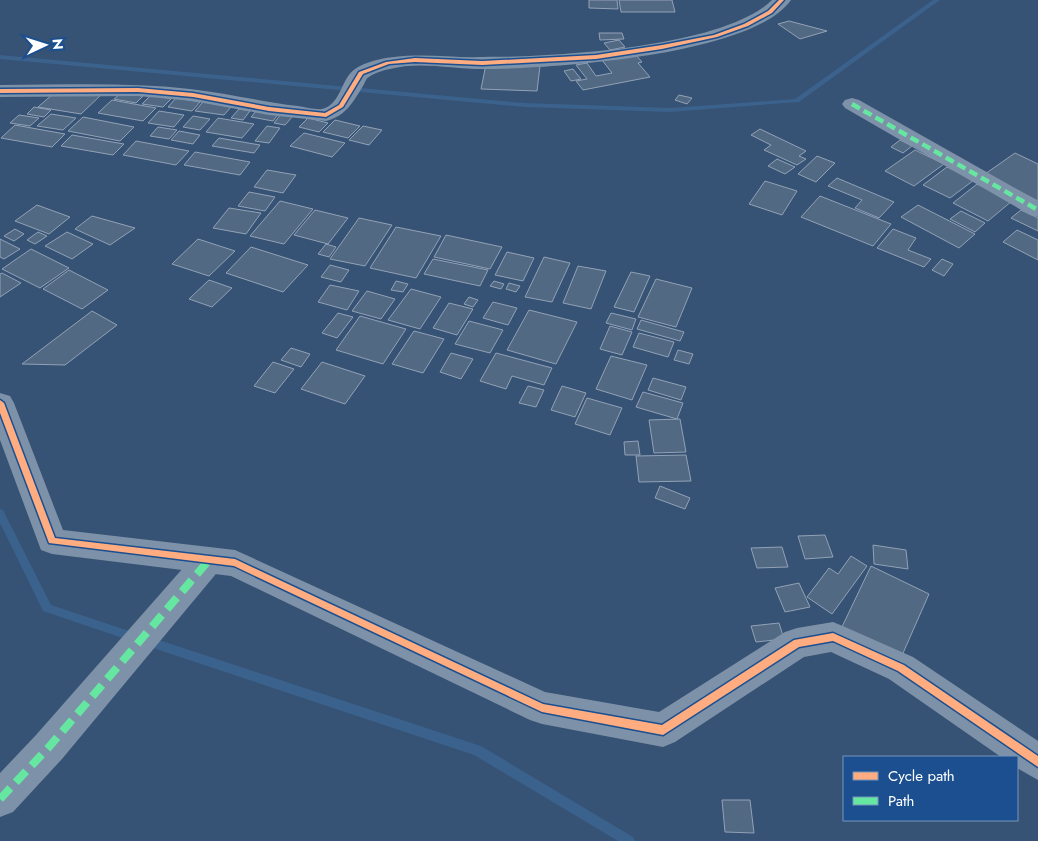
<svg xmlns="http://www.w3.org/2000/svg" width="1038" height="841" font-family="Jost,sans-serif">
<rect width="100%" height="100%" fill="#365274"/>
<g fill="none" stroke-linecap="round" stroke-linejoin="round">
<path fill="#3b618d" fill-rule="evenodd" d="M933,0h7l-141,102 -129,10 -145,-5 -525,-48v-4l525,48 145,5 125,-9z
M0,509l3,1 48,95 87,29 1,3 -1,3 -4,2 -91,-31 -43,-88z
M147,636l334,110 152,91 2,4h-17l-144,-86 -327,-109 -4,-2 -1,-3 1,-3z"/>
</g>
<path fill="#526984" stroke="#92a2b6" d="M589,0h28l1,9 -29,-1z
M619,0h53l3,12h-54z
M789,21l38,10 -27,8 -22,-15z
M599,33h23l2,6 -24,1z
M619,40l6,7 -15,3 -6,-7z
M635,54l7,8 -4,1 12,14 -67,13 -7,-9 11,-2 -11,-14 11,-2 9,13 16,-3 -10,-13z
M486,64l54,2 -3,25 -56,-2z
M573,69l8,10 -10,2 -7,-10z
M121,93l22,3 -7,7 -22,-4z
M53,94h49l-21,20 -43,-7z
M151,95l20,4 -8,8 -21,-3z
M679,95l13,3 -5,6 -12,-4z
M176,98l24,4 -8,9 -24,-4z
M112,100l44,8 -13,13 -45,-8z
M203,102l28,5 -7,8 -29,-4z
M34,107l17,3 -7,7 -17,-3z
M239,109l11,2 -7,9 -12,-2z
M257,110l22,3 -6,8 -22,-4z
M159,111l25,4 -10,12 -26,-4z
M51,114l25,4 -13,12 -26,-4z
M281,114l12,2 -8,9 -11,-2z
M19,115l20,3 -9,8 -20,-3z
M193,116l17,3 -10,11 -17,-3z
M83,117l51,10 -14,14 -52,-10z
M218,118l36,6 -12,14 -36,-6z
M308,118l20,5 -9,9 -20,-5z
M335,120l25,6 -12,12 -25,-6z
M15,125l50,9 -13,13 -51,-9z
M267,126l13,2 -11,15 -14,-2z
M363,126l19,4 -13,15 -20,-5z
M158,127l19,3 -8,9 -19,-3z
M760,129l46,22 -7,5 7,3 -9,6 -33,-15 7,-5 -20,-10z
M179,131l21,4 -7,9 -22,-4z
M304,133l41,10 -13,14 -42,-11z
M72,135l52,9 -11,11 -52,-9z
M219,138l41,7 -6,8 -42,-7z
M900,140l12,6 -9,7 -12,-6z
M136,141l53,10 -13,14 -53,-10z
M915,150l29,14 -30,22 -29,-15z
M195,152l55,10 -10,13 -56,-10z
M1015,153l23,11v37l-53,-27z
M817,156l18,7 -19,19 -18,-8z
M777,159l18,8 -10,7 -17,-8z
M947,167l27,13 -24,18 -27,-13z
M267,170l29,5 -13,18 -29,-6z
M837,178l57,24 -15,16 -24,-10 7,-8 -34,-14z
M765,181l32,10 -15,24 -33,-11z
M977,184l35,17 -24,20 -35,-18z
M249,192l26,5 -10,14 -27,-5z
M820,196l71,28 -18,22 -72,-29z
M280,201l33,8 -29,35 -34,-8z
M37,205l33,12 -21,17 -34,-13z
M918,205l57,29 -16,14 -58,-31z
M229,208l32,5 -15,21 -33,-6z
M315,210l33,8 -20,26 -34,-9z
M1021,210l17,8v13l-27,-13z
M961,211l24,12 -10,9 -25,-13z
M92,216l43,12 -25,17 -35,-16z
M359,218l33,7 -27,41 -35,-7z
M396,227l45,9 -25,42 -46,-10z
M15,229l9,5 -10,7 -10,-5z
M893,229l23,9 -8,12 23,9 -7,8 -47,-19z
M1017,230l21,10v20l-35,-18z
M38,232l9,4 -12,8 -8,-4z
M67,232l26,12 -21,15 -27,-13z
M446,235l56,12 -12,22 -56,-12z
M0,239l20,10 -16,10 -4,-2z
M198,239l37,12 -26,25 -37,-12z
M326,244l10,3 -7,10 -11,-3z
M251,247l57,18 -25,27 -57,-19z
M31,249l38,19 -29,20 -38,-19z
M507,252l27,6 -11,23 -28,-6z
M544,257l26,6 -18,39 -27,-5z
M433,259l55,11 -8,16 -56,-12z
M942,259l11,5 -9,12 -12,-6z
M330,265l19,5 -8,12 -20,-5z
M578,266l28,5 -15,38 -28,-6z
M69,270l39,20 -26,19 -39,-20z
M631,272l19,4 -16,36 -20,-5z
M2,273l19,10 -21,14v-23z
M656,279l36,9 -16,39 -38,-10z
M209,280l23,8 -20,19 -23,-8z
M396,281l12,3 -5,8 -12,-2z
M494,281l10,3 -3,5 -11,-3z
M509,283l11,3 -4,6 -10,-3z
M330,285l29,6 -12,19 -29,-8z
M411,289l30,8 -21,32 -32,-9z
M367,291l28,8 -14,20 -29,-8z
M469,297l9,3 -5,7 -9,-3z
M493,302l24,6 -9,17 -25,-7z
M449,303l24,6 -16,26 -24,-7z
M529,310l48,12 -21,42 -49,-14z
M92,311l25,14 -52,40 -43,-1z
M338,313l15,4 -16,21 -15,-5z
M611,313l25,6 -4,11 -26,-7z
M360,316l46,13 -23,35 -47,-14z
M641,320l43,12 -4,9 -43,-12z
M469,321l34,9 -13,23 -35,-9z
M610,326l22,6 -10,23 -22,-6z
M414,331l30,8 -21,34 -31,-9z
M639,333l35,9 -6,15 -35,-10z
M291,348l19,6 -9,13 -20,-7z
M678,350l15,4 -4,10 -15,-4z
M451,353l22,6 -12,20 -21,-7z
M496,353l56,15 -8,17 -32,-9 -6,13 -26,-8z
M611,356l36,9 -15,35 -36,-11z
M273,362l21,7 -19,24 -21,-7z
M322,362l43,14 -20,28 -44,-15z
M653,378l33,9 -5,13 -33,-10z
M528,386l16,4 -8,17 -17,-4z
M562,386l24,7 -11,24 -24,-7z
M643,392l40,11 -6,16 -41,-12z
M587,398l35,10 -12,27 -35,-11z
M680,419l6,33 -32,1 -5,-33z
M638,441l2,14h-15l-1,-13z
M686,455l5,26 -52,1 -3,-26z
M660,486l30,12 -5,11 -30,-11z
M825,535l8,22 -28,2 -7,-23z
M873,545l33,5 2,19 -34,-5z
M782,547l6,20 -31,1 -6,-20z
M851,556l16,10 -35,48 -25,-17 22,-29 9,6z
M871,566l58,28 -29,66 -59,-31z
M799,583l11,24 -25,5 -10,-24z
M779,623l5,16 -28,3 -5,-16z
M722,800h28l4,33 -29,-1z"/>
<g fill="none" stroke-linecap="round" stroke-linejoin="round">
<path fill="#7d92a8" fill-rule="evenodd" d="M852,98l7,2 179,101v16l-8,-2 -185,-107 -3,-4 3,-4z
M209,547l11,4 4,9 -4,9 -158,190 -49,53 -13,5v-44l36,-38 162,-184z"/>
<path fill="#7d92a8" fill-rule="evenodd" d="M772,0h19c-39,56 -242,69 -309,69 -30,0 -63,-8 -92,0 -6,1 -16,4 -21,8 -3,1 -4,6 -6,9 -10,16 -17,30 -37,35l-57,-6 -76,-14 -55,-5 -138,1v-12c64,0 127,-3 190,4 37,4 72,13 108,17 7,1 18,4 24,3 19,-4 19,-31 33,-40 10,-7 27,-11 39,-12 30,-4 59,1 89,0 69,0 240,-9 289,-57z
M0,393l10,3 4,7 49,127 172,20 310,142 114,20 126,-80 12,-4 36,-6 12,5 68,30 125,84v39l-21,-12v-11h-16l-112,-78 -58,-27 -27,5 -129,85 -12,5 -121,-23 -12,-4 -299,-144 -179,-22 -11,-4 -41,-110z"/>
<path stroke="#66e7a1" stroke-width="4.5" stroke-dasharray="9 4.5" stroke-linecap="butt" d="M852,104l186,106"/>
<path stroke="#66e7a1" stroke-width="8" stroke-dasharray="15 8" stroke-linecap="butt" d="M0,799l49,-52 160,-187"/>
<defs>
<path id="cycleway" d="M779,0h5l-12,13 -24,13 -31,11 -55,12 -66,10 -114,6 -67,-3 -26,2 -26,10 -20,33 -17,10 -57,-6 -76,-14 -55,-5 -138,1v-4l138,-1 55,5 76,14 56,6 14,-8 20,-33 27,-10 29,-4 67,3 114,-6 66,-10 52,-10 30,-11 24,-13z
M0,400l4,3 51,135 180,21 308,145 119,21 132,-85 39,-7 71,32 134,91v11l-140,-96 -65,-30 -34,6 -136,88 -121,-23 -308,-146 -185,-23 -49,-130z"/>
</defs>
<use href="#cycleway" stroke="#1b4f8f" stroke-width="3"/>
<use href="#cycleway" fill="#ffac80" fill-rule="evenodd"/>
</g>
<rect x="843" y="756" width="175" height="65" fill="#1b4f8f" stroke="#7695bc"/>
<rect x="853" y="772" width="25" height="8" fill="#ffac80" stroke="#7695bc"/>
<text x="888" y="781" font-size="15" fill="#ffffff">Cycle path</text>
<rect x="853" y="797" width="25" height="8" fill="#66e7a1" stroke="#7695bc"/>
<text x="888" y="806" font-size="15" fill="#ffffff">Path</text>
<g transform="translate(45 45) rotate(86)" stroke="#1b4f8f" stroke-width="4" paint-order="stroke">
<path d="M0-4L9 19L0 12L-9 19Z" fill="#ffffff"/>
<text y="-8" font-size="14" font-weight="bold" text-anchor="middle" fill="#ffffff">N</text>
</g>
</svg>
